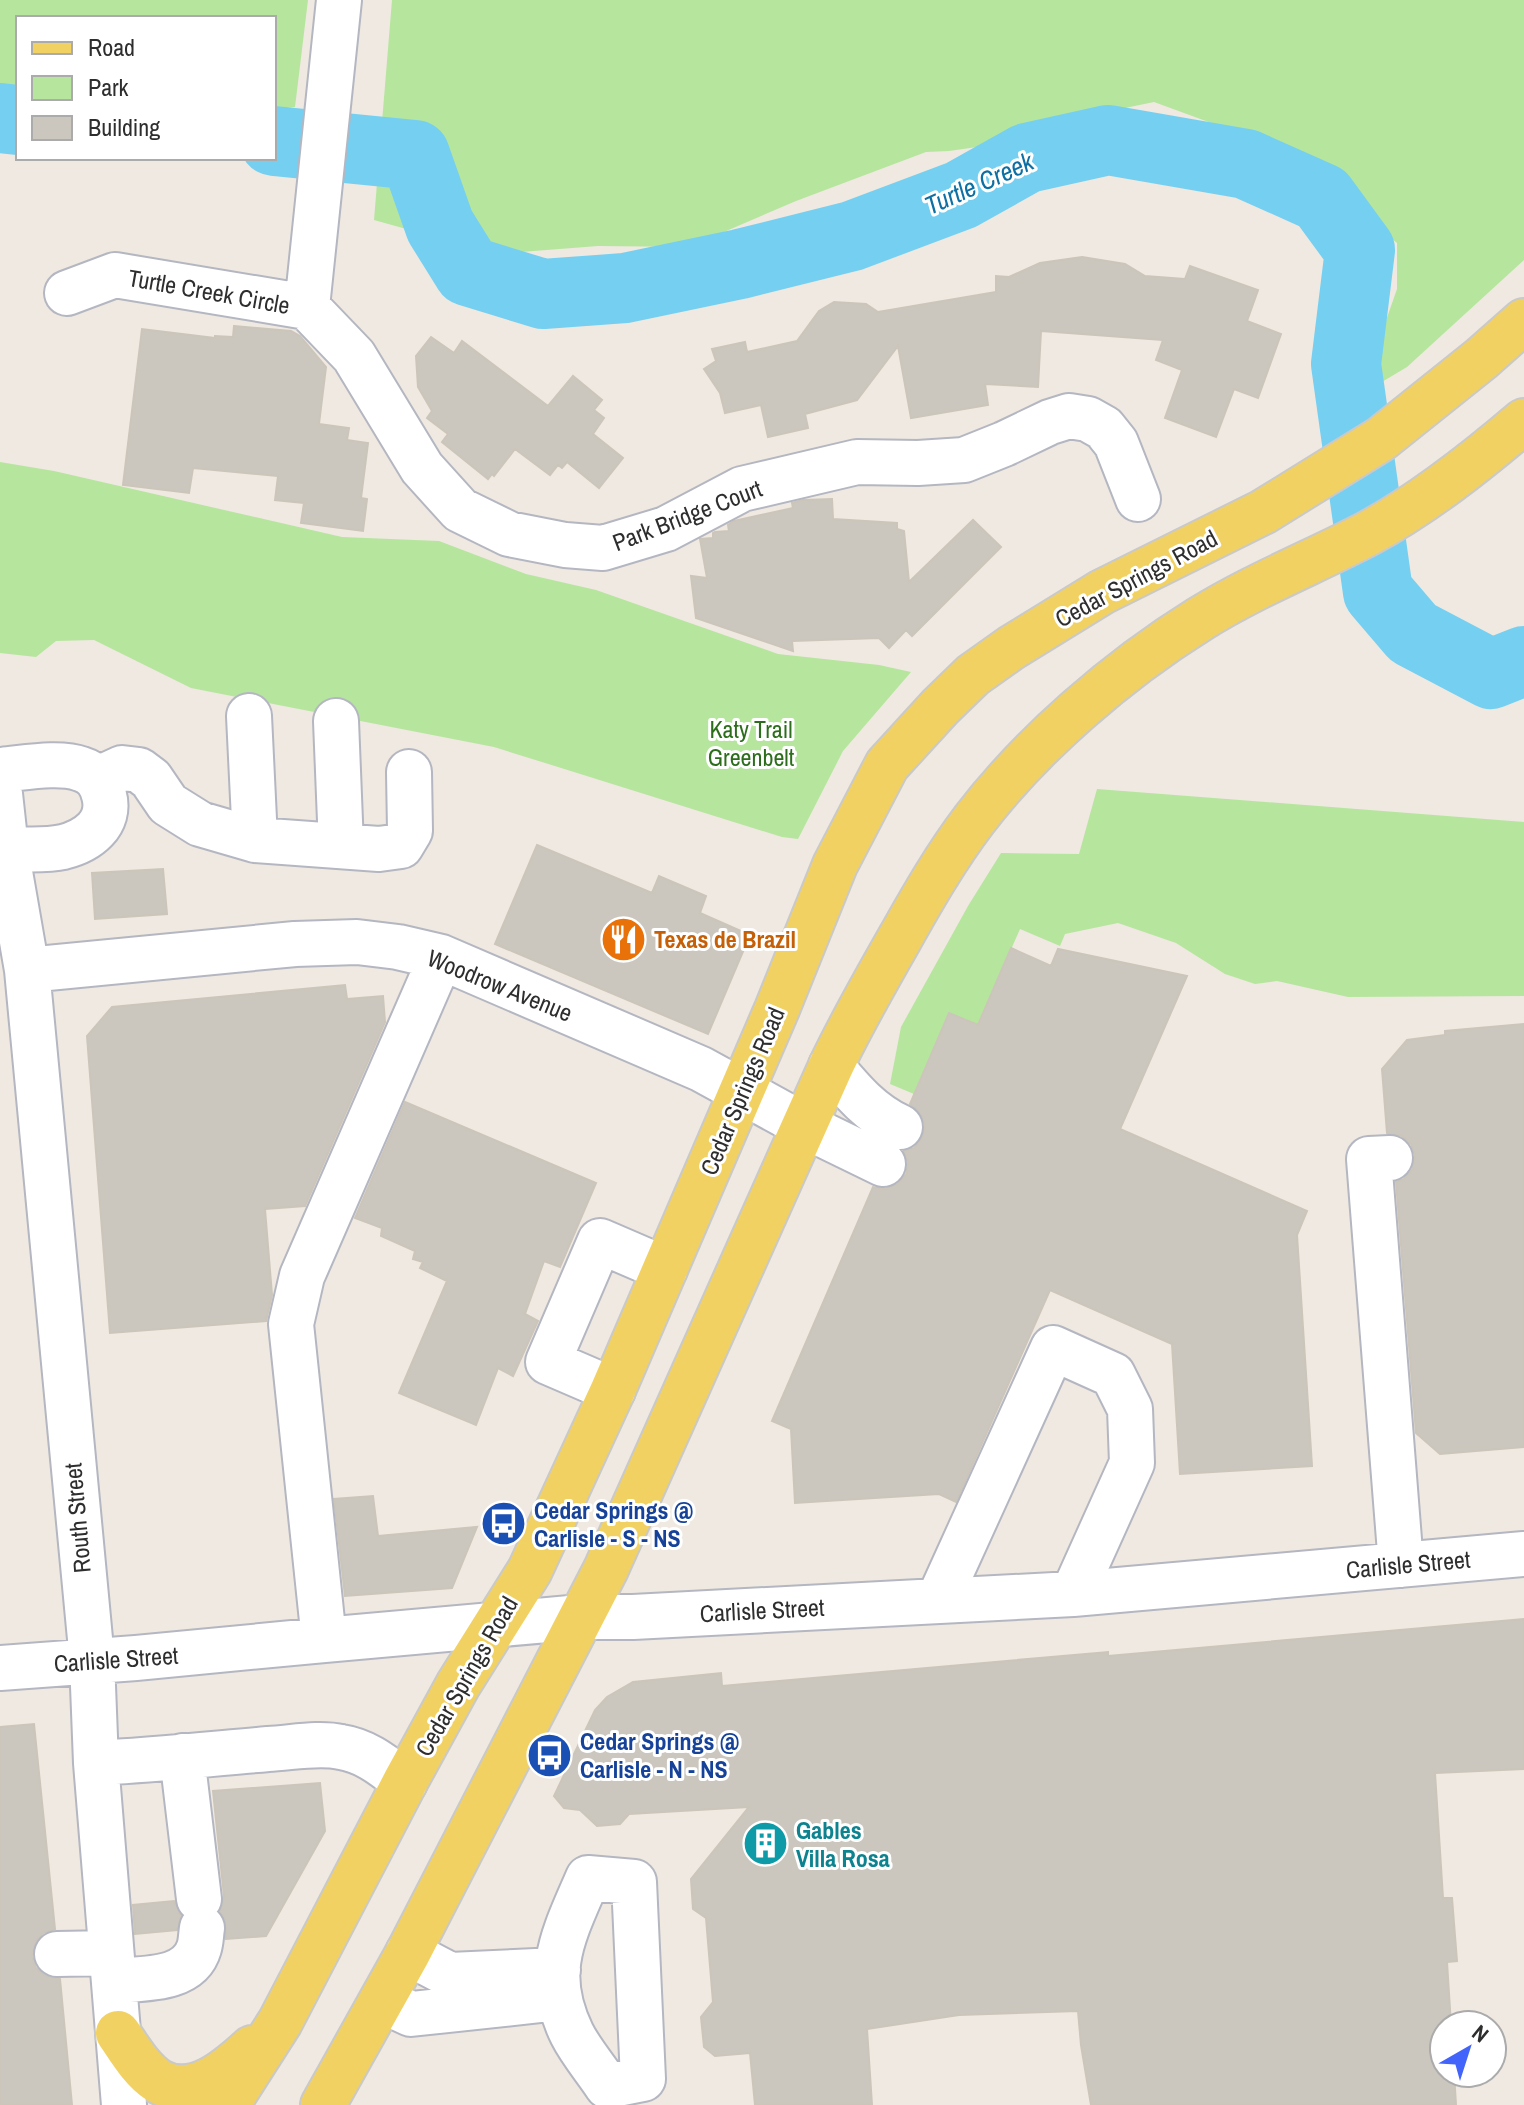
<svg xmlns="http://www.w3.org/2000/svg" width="1524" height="2105" font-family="'Archivo Narrow',sans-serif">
<rect width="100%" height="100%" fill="#efe9e1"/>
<path fill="#b6e59e" d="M0,0h308l-13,107 -21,2v-91h-256v81l-18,-1z
M392,0h1132v260l-117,107 -47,28 37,-106v-46l-115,-94 -128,-47 -58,12 -84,28 -63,9 -23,1 -130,49 -107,46 -91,-1 -102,8 -122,-34z
M0,462l54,9 288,66 97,4 87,33 70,16 182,64 101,11 32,7 -68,79 -45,88 -16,-2 -288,-90 -303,-59 -97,-48 -38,1 -20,16 -36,-4z
M1097,789l427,33v174l-176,1 -71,-16 -22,3 -30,-10 -49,-31 -58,-20 -53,11 -5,12 -40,-17 -42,96 -29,-12 -35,81 -24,-10 11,-57 67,-121 33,-53 78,1z"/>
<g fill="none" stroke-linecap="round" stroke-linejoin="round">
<path stroke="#75cff0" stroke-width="70" d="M0,118l18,2
M274,141l141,14 25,71 28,45 75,23 82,-6 115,-24 112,-28 109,-41 66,-37 81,-18 138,24 76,34 38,52 -14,114 32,228 35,41 78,41 33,-13"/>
</g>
<path fill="#cbc7bf" stroke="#cbc5ba" stroke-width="2" d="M1082,257l43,7 20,12 40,3 5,-13 68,24 -11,31 34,13 -23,64 -24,-9 -18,48 -51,-19 17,-48 -26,-10 7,-20 -122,-9 -3,56 -53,-3 3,21 -77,13 -13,-72 -41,54 -52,14 3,14 -40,9 -7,-32 -36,8 -5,-20 -16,-24 12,-8 -4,-12 33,-7 2,10 50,-11 22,-30 15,-9 32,2 12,8 118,-20v-16l13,1 31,-14z
M234,326l57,5 9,5 26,31 -7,57 30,4 -2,12 21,3 -7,55 6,1 -4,32 -62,-8 3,-20 -29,-3 3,-24 -85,-8 -4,25 -66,-8 19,-156 73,9v-2l18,1z
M431,337l23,16 8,-12 86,65 25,-30 29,24 -8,10 10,8 -11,16 30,24 -24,30 -32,-26 -5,6 -4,-3 -8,10 -35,-26 -21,27 -2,-2 -4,5 -46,-37 6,-8 -21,-16 5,-7 -14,-24 -2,-31z
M832,499l1,20 64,4v6l7,2 5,51 64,-62 28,27 -89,89 -6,-6 -17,18 -10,-10 -87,3 1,10 -97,-33 -5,-42 16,2 -7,-39 13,-1v-5l2,-1 14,-1 -1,-6 6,-4 59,-13 -1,-5 11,-3z
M537,845l115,48 7,-17 47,20 -6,17 50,22 -42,99 -213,-90z
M163,869l4,45 -72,5 -3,-46z
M1011,948l40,18 7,-17 129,27 -67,153 187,82 -10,24 15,231 -132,8 -8,-130 -122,-54 -94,212 -17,-8 -144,9 -4,-74 -19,-8 101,-234 13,2 12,-5 8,-10 2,-11 -4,-12 10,-3 8,-10 3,-13 -4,-11 -11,-10 39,-91 29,12z
M345,985l2,14 36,-3 2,26 -80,184 -40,3 7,86 -6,26 -156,12 -23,-297 25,-29z
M1524,1024v423l-84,7 -24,-21 -20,-251 8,-3 8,-9 3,-14 -4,-12 -9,-8 -15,-3 -5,-64 25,-29 38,-5v-4z
M405,1102l191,81 -36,84 -16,-6 -19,53 13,7 -25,55 -15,-8 -22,57 -77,-32 48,-112 -27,-13 3,-6 -10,-3 2,-8 -34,-15 1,-8 -27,-10z
M373,1496l5,40 99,-9 -25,61 -107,8 -11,-97z
M1524,1619v150l-89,4 8,125h9l5,63 -10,1 4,63h-7v48h10l2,32h-365l-10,-60 -3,-34 -119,4 -92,14 5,76h-117l-5,-52 -35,3 -11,-9 -3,-30 12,-15 -7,-84 -13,-9 -2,-30 58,-72 -120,7 -9,10 -23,2 -17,-16 -16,-2 -10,-12 41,-86 12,-13 26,-15 88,-9 1,13 386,-34v4z
M34,1724l21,205 -12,4 -7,8 -4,14 4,13 8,7 16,4 12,126h-72v-378z
M320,1783l5,48 -59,105 -40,3 -1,-20 -5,-7 4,-16 -11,-105z
M174,1901l7,15 -4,14 -42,4 -2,-29z"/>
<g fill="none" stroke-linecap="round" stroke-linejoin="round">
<defs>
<path id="minor" d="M339,0l-32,307 47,49 68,112 38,42 49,24 56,11 38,3 63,-19 76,-40 115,-27 61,1 46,-3 40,-16 46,-22 19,-6 19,3 16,9 12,15 22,56
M67,293l48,-18 192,32
M249,716l6,124
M336,721l5,125
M0,770c24,-2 59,-9 81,-1 13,4 20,13 23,26 8,29 -17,46 -41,52 -18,4 -39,2 -57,2
M98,779l24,-11 17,2 12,9 17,25 32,20 55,16 124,9 22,-3 9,-15 -1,-59
M0,794l6,55 21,121 65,690 4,103 28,342
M27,970l268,-26 62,-2 41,5 43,10 260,112 104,57 78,38
M831,1066c21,25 39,47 69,61
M1390,1158l-21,1 32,406
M613,1390l-65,-28 52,-121 65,28
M938,1601l115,-253 60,27 17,34 2,54 -59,131
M324,1640l-33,-316 11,-48 139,-319
M0,1668l136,-10 188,-18 257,-23h52l440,-23 451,-40
M182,1756l17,143
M96,1763c57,-3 114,-9 172,-14 23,-1 50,-7 73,-2 26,4 44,20 64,35
M588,1878l46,4 9,197 -36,7c-11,-17 -26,-34 -35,-52 -30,-61 -9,-98 16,-156z
M408,1953l42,22 108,-5
M57,1954l54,-1
M114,1981c28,-3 75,1 85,-33 2,-6 2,-14 3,-20
M383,2001l28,13 148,-16"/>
<path id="major" d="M118,2033c11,16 23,37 40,48 35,20 70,-11 94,-33
M227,2105l53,-83 125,-240 53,-97 72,-115 83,-180 164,-381 58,-144 52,-100 53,-58 33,-32 38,-27 91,-56 161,-80 118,-73 100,-80 43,-38
M323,2105l85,-152 198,-384 225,-503c21,-44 45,-86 69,-128 23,-41 46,-81 74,-118 58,-76 144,-150 226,-201 53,-33 111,-56 167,-85 56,-30 109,-72 157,-113"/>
</defs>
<use href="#minor" stroke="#b4b7c1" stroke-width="48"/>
<use href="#major" stroke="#c9c9c9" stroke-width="48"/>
<use href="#minor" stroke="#fff" stroke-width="44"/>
<use href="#major" stroke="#f2d163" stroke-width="44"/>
</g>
<defs>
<symbol id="restaurant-disc" viewBox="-11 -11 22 22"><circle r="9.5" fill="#e8710a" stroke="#fff"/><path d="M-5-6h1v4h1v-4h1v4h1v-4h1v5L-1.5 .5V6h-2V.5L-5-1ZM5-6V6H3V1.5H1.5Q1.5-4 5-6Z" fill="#fff"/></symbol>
<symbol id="bus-disc" viewBox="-11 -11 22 22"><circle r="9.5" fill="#1a4fb4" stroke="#fff"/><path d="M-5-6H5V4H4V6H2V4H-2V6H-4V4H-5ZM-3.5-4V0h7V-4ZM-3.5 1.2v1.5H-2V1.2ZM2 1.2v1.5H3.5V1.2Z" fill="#fff"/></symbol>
<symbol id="building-disc" viewBox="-11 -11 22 22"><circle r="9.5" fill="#0f9aa8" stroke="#fff"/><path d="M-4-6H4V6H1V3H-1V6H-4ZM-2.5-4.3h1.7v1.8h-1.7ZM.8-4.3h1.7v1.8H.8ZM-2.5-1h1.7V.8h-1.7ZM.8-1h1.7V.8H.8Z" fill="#fff"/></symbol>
</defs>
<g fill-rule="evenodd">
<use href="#restaurant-disc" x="598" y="914" width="51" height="51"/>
<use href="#bus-disc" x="478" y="1498" width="51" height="51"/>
<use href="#bus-disc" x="524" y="1730" width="51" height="51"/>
<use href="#building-disc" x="740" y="1818" width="51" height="51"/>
</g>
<g text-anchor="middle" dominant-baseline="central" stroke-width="6" stroke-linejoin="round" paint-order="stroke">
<g font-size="24" fill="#2e2e2e" stroke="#fff">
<text transform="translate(209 291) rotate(10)">Turtle Creek Circle</text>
<text transform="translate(687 515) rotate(-21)">Park Bridge Court</text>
<text transform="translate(1136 578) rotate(-28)">Cedar Springs Road</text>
<text transform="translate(500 985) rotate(22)">Woodrow Avenue</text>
<text transform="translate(742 1091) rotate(-67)">Cedar Springs Road</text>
<text transform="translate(77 1518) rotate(-95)">Routh Street</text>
<text transform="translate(1408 1564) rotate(-5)">Carlisle Street</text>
<text transform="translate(762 1610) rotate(-3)">Carlisle Street</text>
<text transform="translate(116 1659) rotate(-4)">Carlisle Street</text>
<text transform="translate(466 1676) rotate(-60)">Cedar Springs Road</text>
</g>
<g font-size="24" fill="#2c6e1b" stroke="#fff">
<text x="751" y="729">Katy Trail<tspan x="751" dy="28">Greenbelt</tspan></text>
</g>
<g font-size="24" font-weight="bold" fill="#c56008" stroke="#fff" text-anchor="start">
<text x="654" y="939">Texas de Brazil</text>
</g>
<g font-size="24" font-weight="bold" fill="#164399" stroke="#fff" text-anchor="start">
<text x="534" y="1510">Cedar Springs @<tspan x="534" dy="28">Carlisle - S - NS</tspan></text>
<text x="580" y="1741">Cedar Springs @<tspan x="580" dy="28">Carlisle - N - NS</tspan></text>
</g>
<g font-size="24" font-weight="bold" fill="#0d838f" stroke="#fff" text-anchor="start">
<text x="796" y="1830">Gables<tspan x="796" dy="28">Villa Rosa</tspan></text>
</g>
<g font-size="26" font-style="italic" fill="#0d6fa3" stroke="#fff">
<text transform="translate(979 183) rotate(-24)">Turtle Creek</text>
</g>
</g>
<rect x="16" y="16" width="260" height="144" fill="#ffffff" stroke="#ababab" stroke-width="2"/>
<rect x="32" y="42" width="40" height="12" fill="#f2d163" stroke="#ababab" stroke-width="2"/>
<text x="88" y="56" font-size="24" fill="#2e2e2e">Road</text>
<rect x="32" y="76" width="40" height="24" fill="#b6e59e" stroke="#ababab" stroke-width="2"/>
<text x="88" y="96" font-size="24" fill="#2e2e2e">Park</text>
<rect x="32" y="116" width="40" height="24" fill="#cbc7bf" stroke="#ababab" stroke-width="2"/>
<text x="88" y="136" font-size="24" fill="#2e2e2e">Building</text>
<g transform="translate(1468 2049) rotate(39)"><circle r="38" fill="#ffffff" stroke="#ababab" stroke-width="2"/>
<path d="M0-6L14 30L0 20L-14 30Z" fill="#4264fb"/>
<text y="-12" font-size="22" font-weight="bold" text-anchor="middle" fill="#2e2e2e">N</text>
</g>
</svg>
